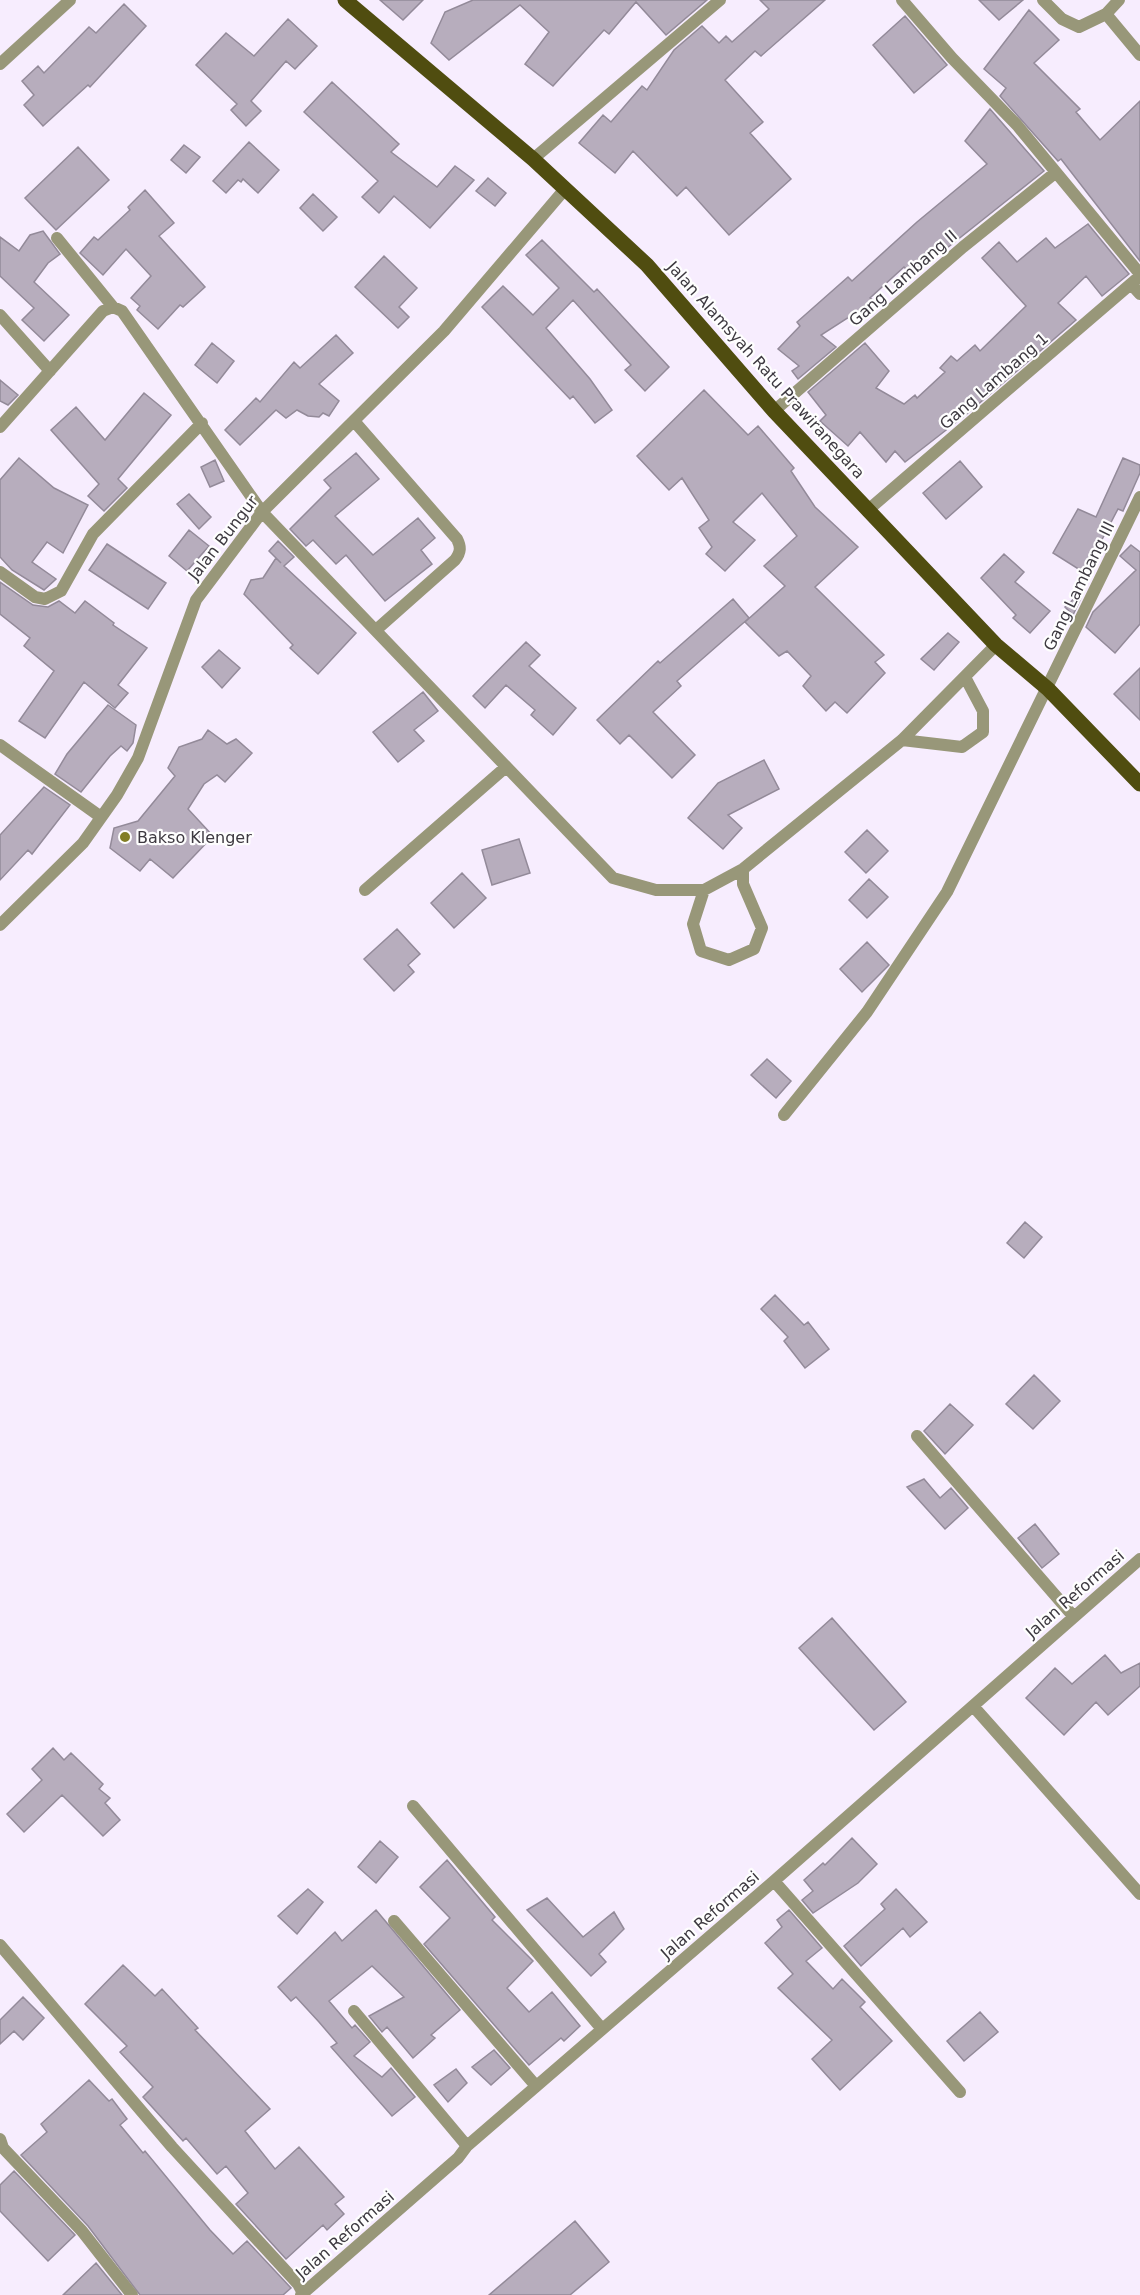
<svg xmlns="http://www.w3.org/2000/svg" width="1140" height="2295" font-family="'DejaVu Sans',sans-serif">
<rect width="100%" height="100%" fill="#f7edfe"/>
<path fill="#b7adbd" stroke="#938a99" stroke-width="1.5" d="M380,0h43l-20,20z
M473,0h234l-41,35 -30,-33 -27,32 -5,-4 -51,56 -28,-22 24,-32 -29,-27 -71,55 -18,-17 14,-31z
M760,0h65l-64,56 -6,-5 -30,29 38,42 -13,11 41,46 -62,56 -43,-48 -9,9 -44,-45 -18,22 -36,-30 24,-28 8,7 31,-36 5,4 27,-40 28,-24 17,17 7,-7 6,6 37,-33z
M979,0h44l-24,20z
M124,4l22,22 -56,61 -2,-2 -45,41 -19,-21 10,-10 -12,-14 16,-15 6,7 45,-46 7,6z
M1029,10l30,30 -25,23 46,46 -4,3 24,28 40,-39v160l-79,-102 -3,2 -58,-65 6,-8 -22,-19z
M905,16l42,49 -33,28 -41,-48z
M288,19l29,27 -22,23 -9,-8 -35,40 10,10 -15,15 -15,-16 6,-6 -41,-39 30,-32 28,23z
M332,82l67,62 -8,8 46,35 18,-21 19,14 -44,48 -36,-32 -15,17 -17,-16 16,-16 -74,-69z
M990,109l54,62 -102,81 -3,-3 -28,25 -7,-7 -34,31 4,3 -53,34 15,12 -38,32 -6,-8 7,-5 -21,-17 22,-23 -3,-4 51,-45 4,4 65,-59 70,-58 -22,-23z
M249,142l30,28 -21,23 -15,-14 -2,3 -3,-2 -12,13 -13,-12z
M184,145l16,12 -14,16 -15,-13z
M78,147l31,33 -53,50 -31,-32z
M488,178l18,15 -11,13 -19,-15z
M145,190l29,33 -15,13 46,51 -22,20 -3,-2 -22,24 -21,-19 3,-4 -9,-8 20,-22 -25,-27 -23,26 -23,-22 14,-16 4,3 32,-30 -2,-3z
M313,194l24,23 -14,14 -23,-23z
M1088,224l41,50 -27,22 -16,-20 -28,27 18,17 -108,93 -63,49 -10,-11 -9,11 -26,-30 -12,14 -28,-25 6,-6 -18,-23 57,-49 24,28 -13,17 28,16 11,-9 2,3 28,-26 -5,-4 11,-12 6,5 18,-16 5,6 46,-45 -44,-48 17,-16 18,20 29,-24 9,10z
M43,231l17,23 -12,9 -14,19 35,33 -25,26 -22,-21 12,-12 -34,-32v-39l19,14 11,-16z
M542,240l52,52 3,-3 72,78 -24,24 -20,-21 6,-5 -58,-65 -27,28 44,51 22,31 -17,13 -22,-27 -3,3 -88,-92 21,-21 30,29 26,-27 -33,-33z
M384,256l33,32 -18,19 10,10 -11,11 -43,-41z
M336,335l17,18 -34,31 20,17 -10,15 -6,-3 -4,4 -11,-1 -11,-6 -11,8 -10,-8 -36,35 -15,-15 31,-32 4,4 34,-40 6,6z
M212,343l22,18 -17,22 -22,-18z
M0,380l18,15 -10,10 -8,-4z
M704,390l44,45 10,-9 36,42 -3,3 24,36 43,40 -43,40 69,68 -9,7 10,11 -38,40 -12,-11 -9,9 -23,-25 8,-10 -24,-25 -8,5 -34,-34 40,-36 -21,-20 33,-30 -35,-43 -29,29 22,18 -30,31 -19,-17 6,-7 -13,-19 10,-8 -27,-42 -13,12 -32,-34z
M144,393l27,22 -53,64 9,9 -23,23 -16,-15 11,-12 -48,-54 25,-23 29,33z
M356,453l23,26 -44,37 38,39 45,-37 17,20 -14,12 11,14 -47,37 -39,-46 -10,9 -23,-24 -7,6 -16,-17 41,-41 -7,-8z
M19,458l35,30 34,17 -25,48 -16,-11 -15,20 24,17 -12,11 -32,-20 -12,-13v-77z
M1123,458l17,7v8l-17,38 -5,-2 -32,61h-6l-27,-17 25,-44 18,8z
M215,460l9,21 -14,6 -9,-20z
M960,461l22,26 -36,32 -23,-26z
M189,494l22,23 -12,12 -22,-25z
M189,530l20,16 -22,25 -18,-15z
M278,541l16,16 -10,9 72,67 -38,41 -28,-26 3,-3 -49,-51 7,-14 12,-2 13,-20 5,5 -12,-12z
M107,544l59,39 -18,26 -59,-39z
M1131,545l9,7v72l-25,29 -29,-26 7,-15 43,-42 -16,-14z
M1004,554l20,18 -9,10 35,29 -20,22 -17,-15 3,-3 -35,-37z
M0,582l33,23 15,2 11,-6 16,12 10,-12 29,22 -1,2 34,23 -29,37 10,8 -13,15 -31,-26 -39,56 -26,-17 35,-50 -30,-25 6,-8 -30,-24z
M1078,595l3,3 -8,17 -8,-8z
M733,599l16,19 -72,63 4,5 -28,26 42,43 -23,23 -43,-43 -9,9 -23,-24 61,-59 2,2z
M948,633l11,9 -25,28 -13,-11z
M526,642l14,13 -11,11 47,42 -23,27 -22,-20 4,-5 -29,-25 -21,23 -12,-12z
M219,650l21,18 -18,20 -20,-21z
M1140,668v52l-26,-26z
M423,692l15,19 -24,19 10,11 -26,21 -25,-30z
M108,705l28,20 -3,18 -6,8 -6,-5 -11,10 -29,36 -26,-18 12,-20z
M208,730l19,14 9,-5 16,14 -27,29 -8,-7 -13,9 -16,25 25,27 -40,42 -23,-19 -10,12 -30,-23 4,-20 24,-7 37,-45 -7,-8 11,-21 23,-8z
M764,760l15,29 -51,26 14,13 -19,21 -35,-31 30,-35z
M44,787l26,18 -38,49 -4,-4 -28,30v-45z
M867,830l21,21 -22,22 -21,-21z
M519,839l11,34 -38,12 -10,-35z
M462,873l24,25 -32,30 -23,-25z
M869,879l19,18 -21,21 -18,-18z
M397,929l23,25 -12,11 6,7 -20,19 -30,-32z
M867,942l22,23 -27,27 -22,-23z
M767,1059l24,22 -15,17 -25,-23z
M1025,1222l17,15 -18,21 -17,-15z
M775,1295l29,30 4,-3 21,27 -24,19 -21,-27 4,-4 -27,-28z
M1034,1375l26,26 -27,28 -27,-25z
M950,1404l23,21 -28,29 -21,-23z
M924,1479l16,19 11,-10 17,20 -23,21 -38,-42z
M1035,1524l24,30 -17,14 -24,-30z
M832,1618l74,84 -32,28 -75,-82z
M1105,1655l16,18 19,-10v23l-32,29 -12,-13 -32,33 -38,-37 29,-30 17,16z
M53,1748l11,12 7,-7 32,31 -4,5 11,9 -5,5 15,17 -17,16 -41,-41 -38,37 -17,-18 35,-34 -10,-11z
M852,1838l25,26 -19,19 -45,30 -11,-13 11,-9 -9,-11 19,-17 2,2z
M380,1841l18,16 -22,26 -18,-16z
M447,1860l48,57 -3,3 41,41 -26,27 22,24 23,-20 28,34 -16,15 -3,-3 -32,27 -105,-121 26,-26 -30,-31z
M308,1889l15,13 -26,32 -19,-18z
M896,1889l31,33 -17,15 -7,-9 -42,38 -17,-20 41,-37 -4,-5z
M547,1898l36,39 31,-25 10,17 -25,25 7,8 -15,14 -64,-66z
M376,1910l84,100 -29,25 4,3 -22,20 -26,-31 -5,5 -13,-16 35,-19 -32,-31 -43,35 23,27 3,-3 15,17 -16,14 28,21 9,-9 24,29 -23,19 -61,-69 6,-4 -18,-21 -23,-25 -5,4 -13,-14 57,-55 7,9z
M789,1910l33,38 -16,13 27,28 9,-10 23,23 -5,5 32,34 -52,49 -28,-31 20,-19 -54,-52 15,-14 -28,-31 17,-16 -5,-7z
M123,1965l32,31 7,-7 36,39 -3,2 75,79 -25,22 30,38 24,-22 45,50 -9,7 9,10 -17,16 -4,-5 -37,34 -50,-55 12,-11 -22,-27 -9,8 -31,-36 -3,3 -40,-44 10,-10 -33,-35 7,-6 -42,-42z
M23,1997l21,21 -21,22 -9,-9 -14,13v-24z
M980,2012l18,20 -34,29 -17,-20z
M494,2050l16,18 -19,17 -19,-18z
M456,2069l11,14 -19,19 -14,-17z
M89,2080l20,21 3,-2 15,20 -7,6 23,28 2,-2 65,79 23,24 14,-13 44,47 -8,7h-143l-52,-69 -67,-71 26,-23 -6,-8z
M14,2171l61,64 -27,26 -48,-50v-26z
M575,2221l34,41 -39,33h-81z
M96,2263l26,32h-59z"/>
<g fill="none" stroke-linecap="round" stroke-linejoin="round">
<path stroke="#989779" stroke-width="12" d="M902,0l50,58 65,67 123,149
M1043,0l19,19 17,8 27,-13 13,-14
M1106,14l34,41
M0,64l70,-64
M533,159l187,-159
M57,238l56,69
M1131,284l9,10
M0,315l50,56
M774,411l189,-164 92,-74
M354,421l103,118c4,8 4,13 -2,21l-79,70
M0,427l103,-116 10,-4 9,4 140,201 351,366 43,12h48l39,-21 159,-129 94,-95
M868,510l272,-234
M0,572l35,25 10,2 16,-8 32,-57 109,-111
M902,740l60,7 21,-15v-21l-18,-34
M0,745l101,72
M365,890l141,-123
M704,890l-11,34 8,27 28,9 25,-11 8,-21 -19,-44v-15
M0,925l83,-82 34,-48 21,-37 58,-158 66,-88 182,-181 121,-142
M784,1115l83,-103 80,-120 193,-395
M917,1436l157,181
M973,1706l167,188
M413,1806l189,223
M774,1881l186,211
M394,1921l142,165
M0,1945l172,202 126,137 6,11
M354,2011l113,135
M0,2139l3,9 79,83 50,64
M301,2295l157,-137 9,-12 307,-265 366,-322"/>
<path stroke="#504d10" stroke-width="15" d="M345,0l188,159 114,106 127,146 94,99 128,135 52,44 92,95"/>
</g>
<circle fill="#827e25" stroke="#fefefe" stroke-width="2" cx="125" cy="837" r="6"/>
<g text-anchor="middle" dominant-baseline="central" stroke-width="4.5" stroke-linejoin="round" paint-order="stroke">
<g font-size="16" fill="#3d3940" stroke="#fefefe">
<text transform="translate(903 278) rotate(-41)">Gang Lambang II</text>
<text transform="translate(766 370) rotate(48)">Jalan Alamsyah Ratu Prawiranegara</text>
<text transform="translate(994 381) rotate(-41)">Gang Lambang 1</text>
<text transform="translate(223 538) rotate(-52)">Jalan Bungur</text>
<text transform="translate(1079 586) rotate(-64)">Gang Lambang III</text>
<text transform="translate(1075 1594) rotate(-41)">Jalan Reformasi</text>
<text transform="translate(710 1915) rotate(-41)">Jalan Reformasi</text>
<text transform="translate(345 2235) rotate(-41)">Jalan Reformasi</text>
</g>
<g font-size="16" fill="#3d3940" stroke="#fefefe" text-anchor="start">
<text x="137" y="837">Bakso Klenger</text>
</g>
</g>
</svg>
